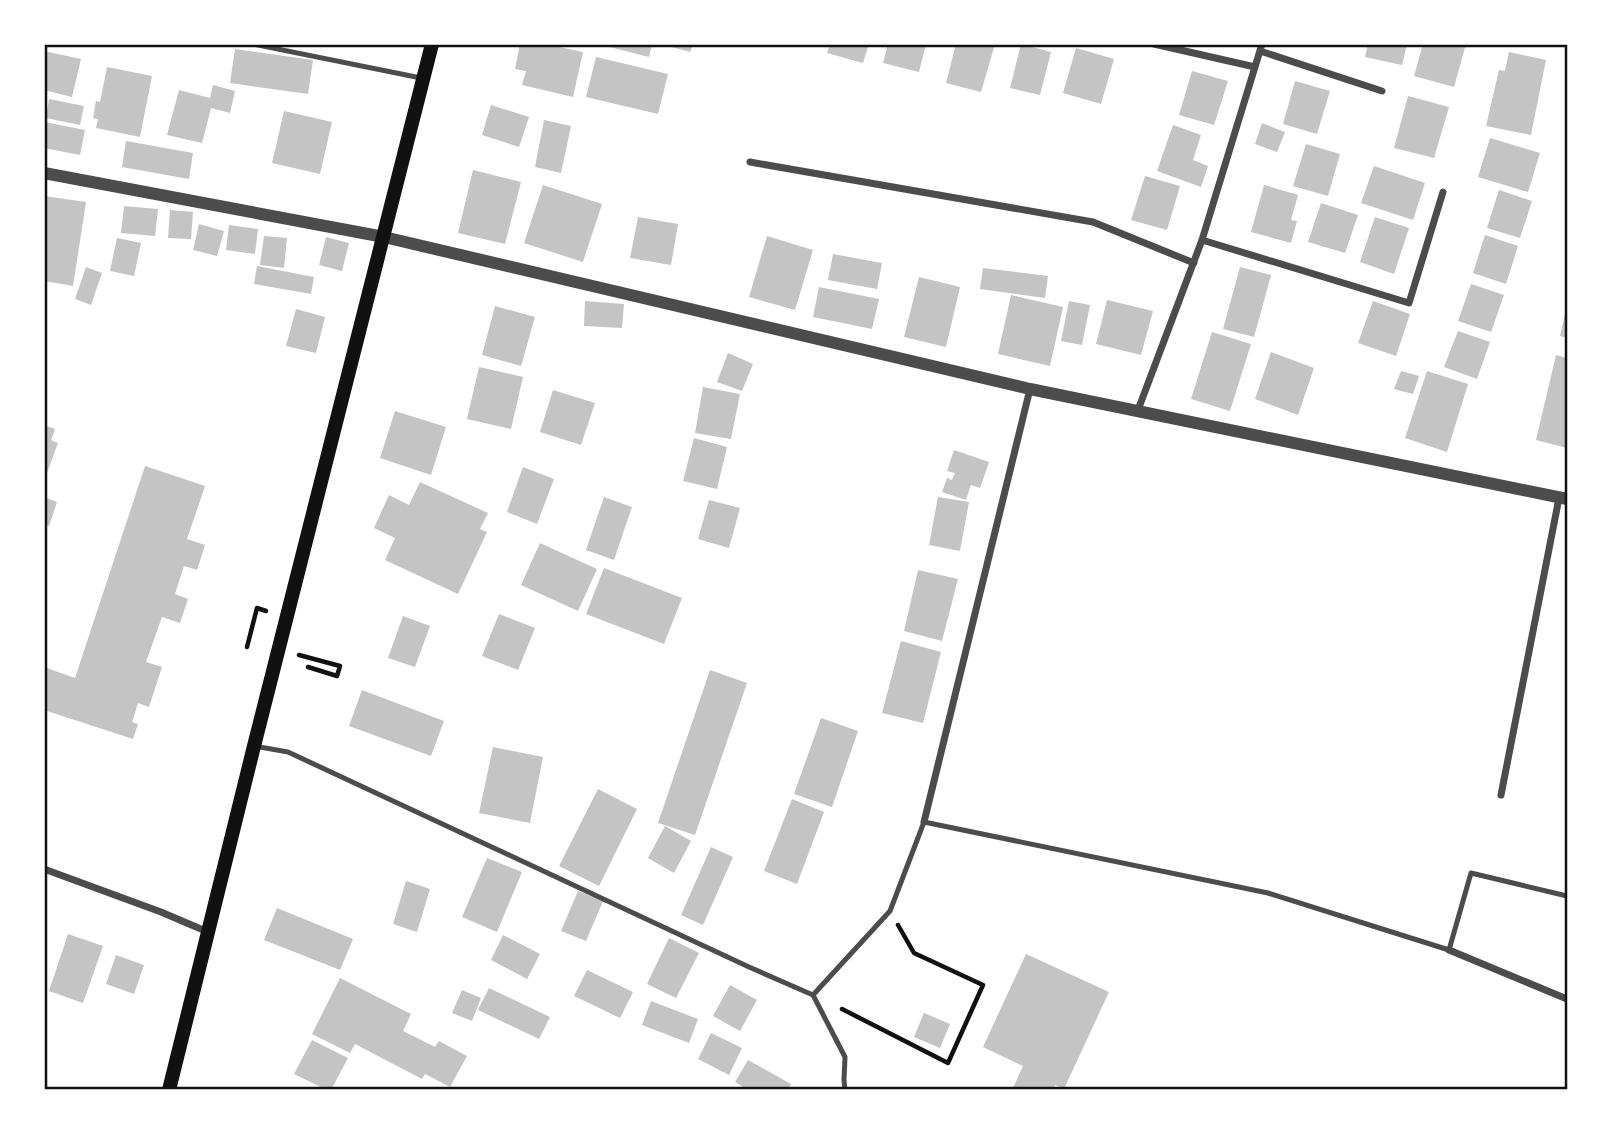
<svg xmlns="http://www.w3.org/2000/svg" width="1611" height="1134" font-family="Raleway,sans-serif">
<rect width="100%" height="100%" fill="#fff"/>
<path fill="#c4c4c4" d="M520,44h25l38,8 -10,45 -51,-12 4,-14 -11,-2z
M598,44h54l-3,13z
M661,44h32l-3,8z
M830,44h39l-6,19 -36,-10z
M888,44h38l-7,28 -36,-9z
M956,44h39l-14,48 -35,-9z
M1021,44l30,8 -11,43 -30,-7z
M1368,44h39l-5,21 -37,-8z
M1423,44h43l-12,43 -40,-11z
M1076,48l38,11 -13,45 -38,-11z
M235,49l78,11 -5,34 -78,-11z
M44,51l37,8 -9,38 -28,-7z
M1509,52l37,8 -15,75 -45,-9 13,-56 6,1z
M596,57l72,17 -10,40 -72,-17z
M107,67l45,9 -12,61 -44,-9 2,-9 -5,-1 3,-17 4,1z
M1192,71l36,10 -14,44 -35,-10z
M1295,81l35,10 -13,43 -34,-10z
M213,85l22,6 -5,22 -19,-5 -9,35 -35,-8 12,-45 31,8z
M1408,96l41,11 -15,51 -40,-10z
M49,99l35,7 -4,19 -34,-7z
M491,105l38,12 -10,30 -37,-12z
M284,111l48,11 -12,52 -48,-11z
M544,120l27,6 -10,47 -26,-6z
M44,122l41,8 -5,25 -36,-7z
M1262,123l23,9 -8,20 -22,-8z
M1173,125l28,10 -8,25 15,6 -7,21 -44,-16z
M1490,138l50,15 -12,39 -50,-15z
M126,141l67,12 -4,26 -67,-12z
M1306,144l34,10 -12,42 -35,-10z
M1374,166l51,17 -12,37 -52,-17z
M473,170l48,12 -16,62 -47,-11z
M1145,176l35,10 -13,44 -36,-10z
M543,185l59,19 -19,58 -59,-19z
M1264,185l34,10 -7,25 6,1 -6,22 -40,-11z
M1499,190l33,11 -12,37 -33,-10z
M44,196l42,6 -13,84 -29,-5z
M1321,203l37,12 -13,38 -37,-11z
M124,206l34,3 -3,27 -34,-3z
M170,210l23,2 -2,27 -23,-1z
M638,217l40,7 -7,41 -41,-7z
M1375,217l34,11 -15,46 -34,-12z
M199,224l25,7 -7,25 -24,-6z
M229,225l29,4 -3,25 -29,-4z
M1485,235l33,11 -12,38 -33,-11z
M264,236l23,2 -3,30 -24,-3z
M767,236l46,14 -18,60 -46,-13z
M326,237l23,6 -7,28 -23,-6z
M117,238l24,5 -7,33 -24,-5z
M833,254l49,9 -5,26 -49,-9z
M257,266l57,11 -3,17 -57,-10z
M86,267l16,6 -11,32 -16,-6z
M1240,267l31,8 -17,62 -31,-8z
M983,268l65,8 -3,22 -65,-9z
M919,277l41,10 -14,60 -42,-10z
M1471,284l33,11 -13,37 -33,-11z
M819,287l60,12 -7,30 -59,-12z
M1011,295l52,12 -13,59 -52,-12z
M1107,300l46,11 -12,44 -45,-11z
M585,301l39,3 -2,24 -38,-2z
M1069,301l21,4 -8,40 -21,-4z
M1373,301l37,13 -14,42 -38,-13z
M495,306l40,11 -14,49 -39,-11z
M296,309l29,8 -9,36 -30,-7z
M1566,310h1v28l-7,-2z
M1458,331l32,11 -13,37 -33,-12z
M1212,332l39,12 -21,67 -39,-12z
M1271,352l43,16 -16,47 -43,-16z
M728,353l25,11 -11,27 -25,-9z
M1556,355l11,3v90l-31,-8z
M479,367l44,10 -12,52 -44,-10z
M1401,371l18,5 -6,18 -19,-5z
M1427,371l41,13 -21,68 -42,-14z
M703,387l37,7 -9,45 -36,-6z
M553,390l42,13 -14,42 -41,-13z
M395,411l51,16 -15,48 -51,-17z
M44,425l11,4 -4,11 7,3 -14,38z
M694,438l33,9 -10,42 -34,-8z
M954,450l35,12 -9,26 -9,-3 -5,15 -24,-8 5,-14 5,2 3,-7 -8,-2z
M145,466l60,20 -18,53 18,6 -8,25 -13,-4 -9,28 13,5 -8,24 -18,-6 -16,45 16,5 -13,40 -11,-4 -6,19 6,2 -5,15 -89,-29v-43l31,11z
M523,467l31,12 -17,45 -30,-12z
M420,482l68,31 -8,16 7,3 -29,62 -73,-34 10,-22 -21,-10 15,-33 20,10z
M44,497l13,5 -8,24 -5,-2z
M604,497l28,10 -18,53 -28,-10z
M938,497l31,5 -9,49 -31,-6z
M709,500l31,8 -11,40 -31,-9z
M540,543l57,26 -19,42 -57,-26z
M604,568l78,30 -18,46 -78,-30z
M918,570l40,9 -16,62 -38,-10z
M499,614l36,14 -17,42 -36,-14z
M403,616l27,10 -15,41 -27,-9z
M901,641l40,11 -18,71 -41,-10z
M710,670l37,13 -52,152 -37,-12z
M362,690l82,31 -13,35 -82,-30z
M821,718l37,13 -26,76 -38,-13z
M493,747l50,10 -13,66 -51,-10z
M598,789l39,20 -38,77 -40,-20z
M792,799l32,13 -27,72 -33,-13z
M665,826l26,15 -17,32 -26,-15z
M711,847l22,10 -30,68 -22,-10z
M487,858l35,14 -25,60 -35,-15z
M406,881l24,8 -13,43 -24,-8z
M578,891l25,10 -17,40 -25,-10z
M277,908l76,31 -13,31 -76,-30z
M68,934l35,12 -20,57 -34,-12z
M503,935l37,19 -13,25 -36,-19z
M669,938l30,15 -23,45 -29,-14z
M1026,954l83,38 -45,97 -9,-4 -2,5h-41l11,-24 -40,-19z
M116,955l28,10 -10,29 -28,-10z
M587,970l46,22 -13,26 -46,-22z
M340,978l71,36 -8,17 32,16 4,-6 28,15 -17,31 -25,-13 -3,5 -67,-35 -5,9 -38,-19z
M730,985l27,15 -17,31 -27,-15z
M489,988l61,29 -11,22 -61,-29z
M462,990l19,8 -9,23 -20,-8z
M651,1001l47,18 -9,24 -47,-18z
M924,1013l26,11 -10,24 -26,-11z
M711,1033l31,15 -13,27 -31,-16z
M312,1040l36,18 -17,32h-4l-33,-16z
M748,1060l43,24 -3,6h-40l-13,-8z"/>
<g fill="none" stroke-linecap="round" stroke-linejoin="round">
<path stroke="#111" stroke-width="4.5" d="M247,647l10,-39 9,3
M299,655l41,11 -3,10 -29,-9
M842,1009l106,54 35,-78 -69,-32 -16,-28"/>
<path stroke="#4c4c4c" stroke-width="5" d="M253,44l168,34
M254,746l34,6 461,215 64,28 77,-84 34,-89 344,71 181,57 22,-77 96,23
M813,995l32,62 -1,23 1,10"/>
<path stroke="#4c4c4c" stroke-width="7" d="M1154,44l101,23
M1260,51l122,40
M750,162l343,60 101,41
M1202,240l207,63 34,-111
M1138,410l64,-170 60,-196
M1501,795l58,-297
M924,822l106,-433
M44,869l117,43 47,20
M1449,950l118,49"/>
<path stroke="#4c4c4c" stroke-width="12" d="M44,173l340,64 646,152 537,110"/>
<path stroke="#111" stroke-width="14" d="M169,1090l85,-344 178,-702"/>
</g>
<rect width="1611" height="1134" fill="none" stroke="#ffffff" stroke-width="91"/>
<rect x="46" y="46" width="1520" height="1042" fill="none" stroke="#111" stroke-width="2.5"/>
</svg>
